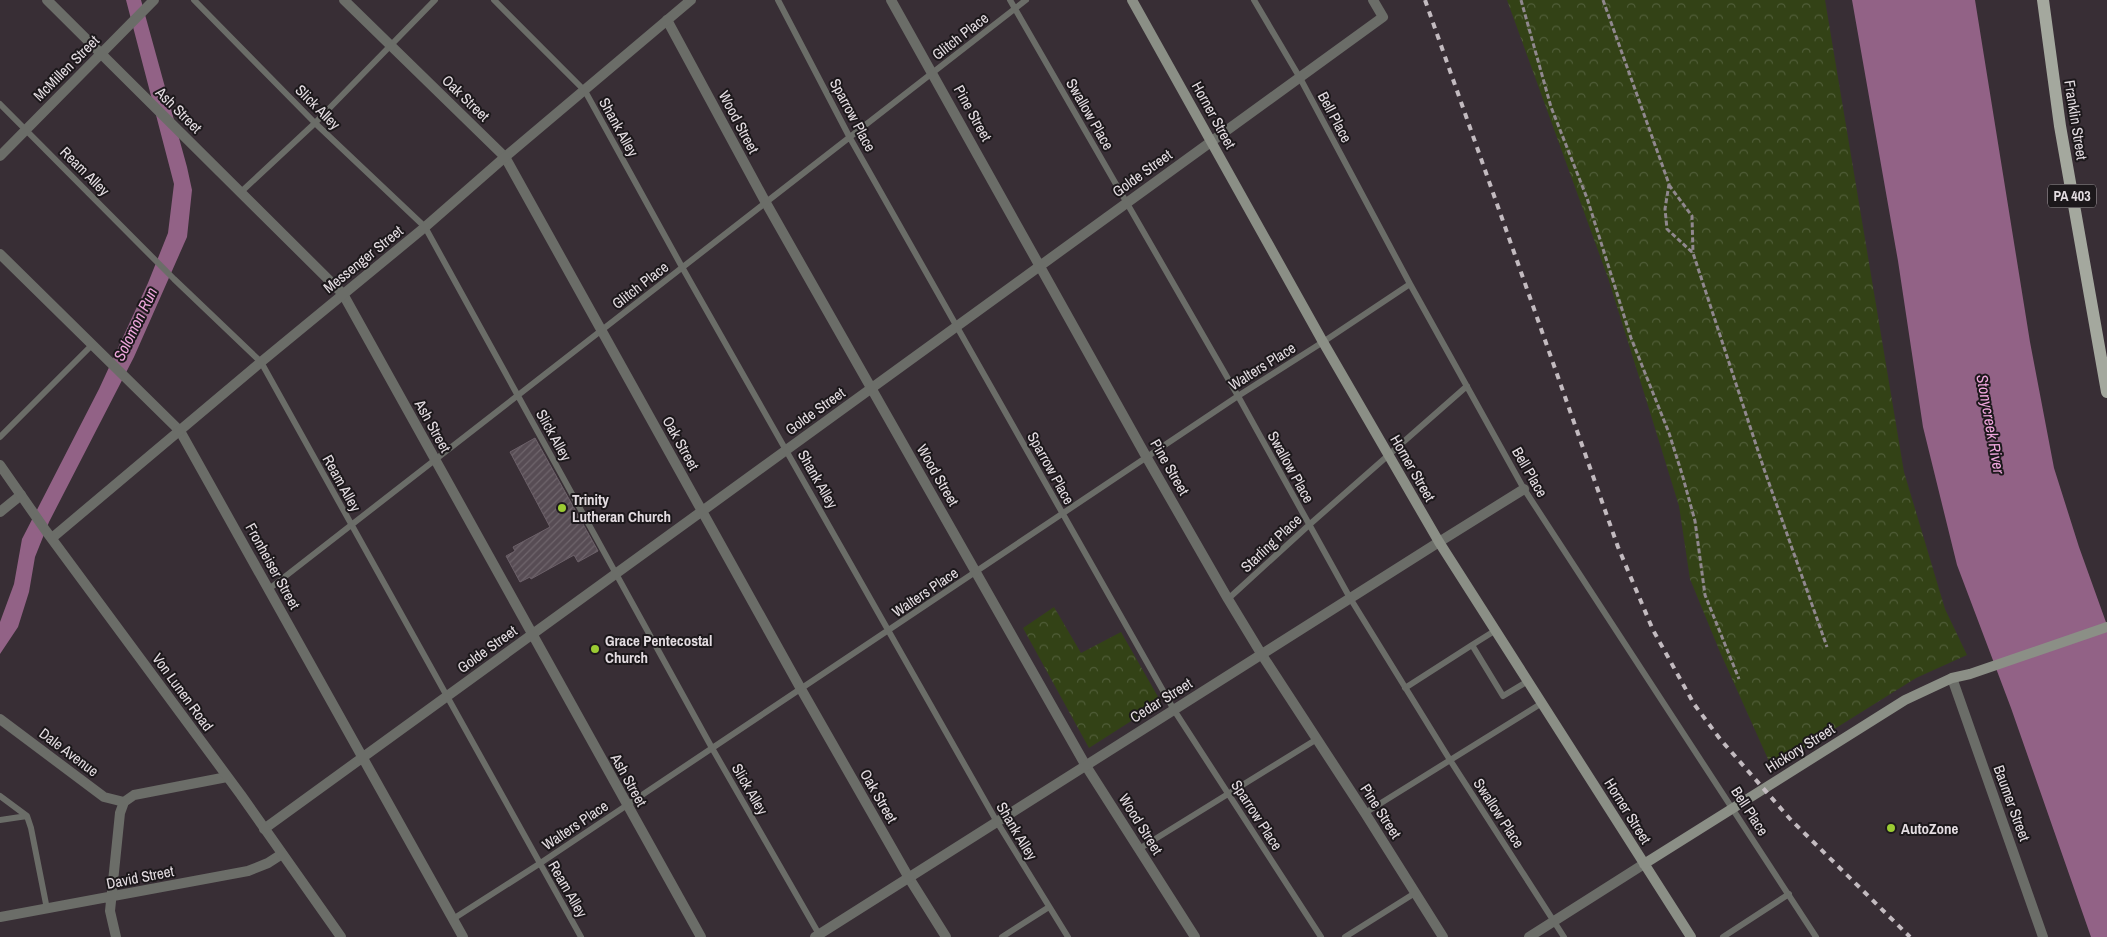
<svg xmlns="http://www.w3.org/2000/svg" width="2107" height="937" font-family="'Archivo Narrow',sans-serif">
<defs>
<pattern id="park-crowns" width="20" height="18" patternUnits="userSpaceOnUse" patternTransform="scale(1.25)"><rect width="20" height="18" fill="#334216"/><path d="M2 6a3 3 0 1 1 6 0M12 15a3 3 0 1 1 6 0" fill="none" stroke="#505d38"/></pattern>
<pattern id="building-hatch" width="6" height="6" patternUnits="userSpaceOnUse" patternTransform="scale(1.25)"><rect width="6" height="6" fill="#574c54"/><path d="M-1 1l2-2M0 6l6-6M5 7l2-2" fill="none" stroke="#6f656c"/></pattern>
</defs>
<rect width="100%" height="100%" fill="#382e35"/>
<path fill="url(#park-crowns)" d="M1507,0h318l79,472 41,137 22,46 -51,23 -144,90 -52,-116 -30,-73 -11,-73 -34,-110 -37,-118z
M1054,607l27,46 40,-21 40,70 -72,46 -66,-120z"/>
<path fill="#926286" d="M126,0h15l46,167 5,23 -5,47 -53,120 -85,165 -14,35 -6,35 -11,35 -18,27v-32l14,-38 8,-45 77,-150 49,-106 20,-50 6,-49z
M1852,0h123l55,342 24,126 25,79 28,78v312h-16l-80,-229 -54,-143 -34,-138 -25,-166z"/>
<path fill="url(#building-hatch)" stroke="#6c6169" d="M535,438l63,113 -20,11 -4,-7 -43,24 -1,-2 -10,5 -14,-26 9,-5 -2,-4 37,-20 -40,-75z"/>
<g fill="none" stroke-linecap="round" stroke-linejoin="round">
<path stroke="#90888e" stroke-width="3" stroke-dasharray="5 2.5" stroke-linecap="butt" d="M1521,0l30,107 36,91 44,140 38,95 13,41 13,47 10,74 34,84
M1603,0l66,184 -4,25 2,20 26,24 71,216 63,178
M1669,185l23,31 1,37"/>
<path stroke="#6b6d68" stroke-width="6" d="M194,0l121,123 110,104 287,521 108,188
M494,0l91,91 97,176 315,555 71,115
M778,0l72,138 324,572 147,227
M1010,0l228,396 112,202 100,162 114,177
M1254,0l46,78 110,206 114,205 292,448
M0,104l174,175 87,83 320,575
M241,192l74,-69 120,-123
M0,437l92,-92
M269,589l757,-589
M1228,599l81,-74 158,-139
M1496,630l-24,15 31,51 25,-15
M1405,688l67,-43
M0,796l27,20 4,12 16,81
M1365,813l177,-110
M0,820l27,-4
M1139,849l178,-110
M453,919l86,-55 699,-468 85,-54 87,-58
M1002,937l47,-30
M1345,937l70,-44
M1723,937l66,-43"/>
<path stroke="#6b6d68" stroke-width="10" d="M47,0l296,294 358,643
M344,0l161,157 296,532 108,189 37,59
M891,0l256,458 81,141 34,56 103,158 78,124
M667,20l99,183 320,563 109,171
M0,156l154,-156
M0,254l180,177 283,506
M0,512l21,-17
M1439,542l85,-53
M1952,678l91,259
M0,719l104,78 20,5
M264,829l1119,-812 -10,-17
M0,917l248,-46 20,-8 14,-9
M116,937l-6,-26 10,-98 4,-11 10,-7 93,-18
M1529,937l115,-73"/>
<path stroke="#6b6d68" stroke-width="10" d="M0,465l46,66 195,264 100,142
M52,538l209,-176 164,-135 80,-70 186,-157
M815,937l624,-395"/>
<path stroke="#8b8f86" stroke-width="10" d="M1132,0l191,342 116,200 252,395
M1644,864l261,-164 47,-22 18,-4 137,-47"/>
<path stroke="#a4a89e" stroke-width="12" d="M2043,0l17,126 47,266"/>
<path stroke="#c3bbc0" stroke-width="4" stroke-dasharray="6 6" stroke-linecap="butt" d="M1425,0l193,547 35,83 41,74 26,35 71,81 119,117"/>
</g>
<g fill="#9bcb33" stroke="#1c181b" stroke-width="2">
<circle cx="562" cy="508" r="5"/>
<circle cx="595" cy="649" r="5"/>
<circle cx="1891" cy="828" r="5"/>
</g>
<g text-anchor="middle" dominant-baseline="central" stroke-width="4" stroke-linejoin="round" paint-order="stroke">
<rect fill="#1c181b" stroke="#a8a2a6" stroke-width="1" x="2048" y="184.5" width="48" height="23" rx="4"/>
<g font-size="14" font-weight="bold" fill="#e4dde2">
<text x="2072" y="196">PA 403</text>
</g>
<g font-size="15" fill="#e4dde2" stroke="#1c181b">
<text transform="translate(960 36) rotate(-38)">Glitch Place</text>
<text transform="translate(66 68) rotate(-45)">McMillen Street</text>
<text transform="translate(466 98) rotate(44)">Oak Street</text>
<text transform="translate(318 107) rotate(45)">Slick Alley</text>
<text transform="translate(179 110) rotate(45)">Ash Street</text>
<text transform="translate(973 113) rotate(61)">Pine Street</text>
<text transform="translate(1090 114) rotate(60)">Swallow Place</text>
<text transform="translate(853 115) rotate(62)">Sparrow Place</text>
<text transform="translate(1214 115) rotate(61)">Horner Street</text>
<text transform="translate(1335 117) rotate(62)">Bell Place</text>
<text transform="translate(2076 120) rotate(81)">Franklin Street</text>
<text transform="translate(739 122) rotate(62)">Wood Street</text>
<text transform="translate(619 127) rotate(61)">Shank Alley</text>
<text transform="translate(85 171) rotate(45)">Ream Alley</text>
<text transform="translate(1142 173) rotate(-36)">Golde Street</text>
<text transform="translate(363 259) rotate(-39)">Messenger Street</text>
<text transform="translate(640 285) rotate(-38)">Glitch Place</text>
<text transform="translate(1262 366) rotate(-32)">Walters Place</text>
<text transform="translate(815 411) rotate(-36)">Golde Street</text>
<text transform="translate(433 426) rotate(61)">Ash Street</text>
<text transform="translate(554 435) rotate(61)">Slick Alley</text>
<text transform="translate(681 443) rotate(61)">Oak Street</text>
<text transform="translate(1170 467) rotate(60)">Pine Street</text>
<text transform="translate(1291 467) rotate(61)">Swallow Place</text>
<text transform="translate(1051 468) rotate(61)">Sparrow Place</text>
<text transform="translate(1413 468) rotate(60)">Horner Street</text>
<text transform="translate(1530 472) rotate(60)">Bell Place</text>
<text transform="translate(938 475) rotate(60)">Wood Street</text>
<text transform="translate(818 479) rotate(60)">Shank Alley</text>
<text transform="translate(342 483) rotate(61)">Ream Alley</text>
<text transform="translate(1271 543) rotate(-43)">Starling Place</text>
<text transform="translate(273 566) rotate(61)">Fronheiser Street</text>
<text transform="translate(925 592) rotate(-34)">Walters Place</text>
<text transform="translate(487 649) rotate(-36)">Golde Street</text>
<text transform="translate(183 692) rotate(54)">Von Lunen Road</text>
<text transform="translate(1161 700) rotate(-32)">Cedar Street</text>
<text transform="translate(1800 748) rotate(-32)">Hickory Street</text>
<text transform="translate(69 752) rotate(37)">Dale Avenue</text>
<text transform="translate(629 780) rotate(61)">Ash Street</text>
<text transform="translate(750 789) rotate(60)">Slick Alley</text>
<text transform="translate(879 796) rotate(60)">Oak Street</text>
<text transform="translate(2012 803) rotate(70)">Baumer Street</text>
<text transform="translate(1381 811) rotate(57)">Pine Street</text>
<text transform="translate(1628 811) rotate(58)">Horner Street</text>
<text transform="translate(1750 811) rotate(57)">Bell Place</text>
<text transform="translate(1499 813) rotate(57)">Swallow Place</text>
<text transform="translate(1257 815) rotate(57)">Sparrow Place</text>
<text transform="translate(1141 824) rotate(58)">Wood Street</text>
<text transform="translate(575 825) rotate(-34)">Walters Place</text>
<text transform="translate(1017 831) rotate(59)">Shank Alley</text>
<text transform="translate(140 877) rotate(-11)">David Street</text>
<text transform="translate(568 889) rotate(60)">Ream Alley</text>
</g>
<g font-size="15" font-weight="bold" fill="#e4dde2" stroke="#1c181b" text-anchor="start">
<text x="572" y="499">Trinity<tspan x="572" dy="17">Lutheran Church</tspan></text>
<text x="605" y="640">Grace Pentecostal<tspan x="605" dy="17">Church</tspan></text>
<text x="1901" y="828">AutoZone</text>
</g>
<g font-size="16" font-style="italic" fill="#eea6dc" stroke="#1c181b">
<text transform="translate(135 324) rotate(-64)">Solomon Run</text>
<text transform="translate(1991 424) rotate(80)">Stonycreek River</text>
</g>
</g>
</svg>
